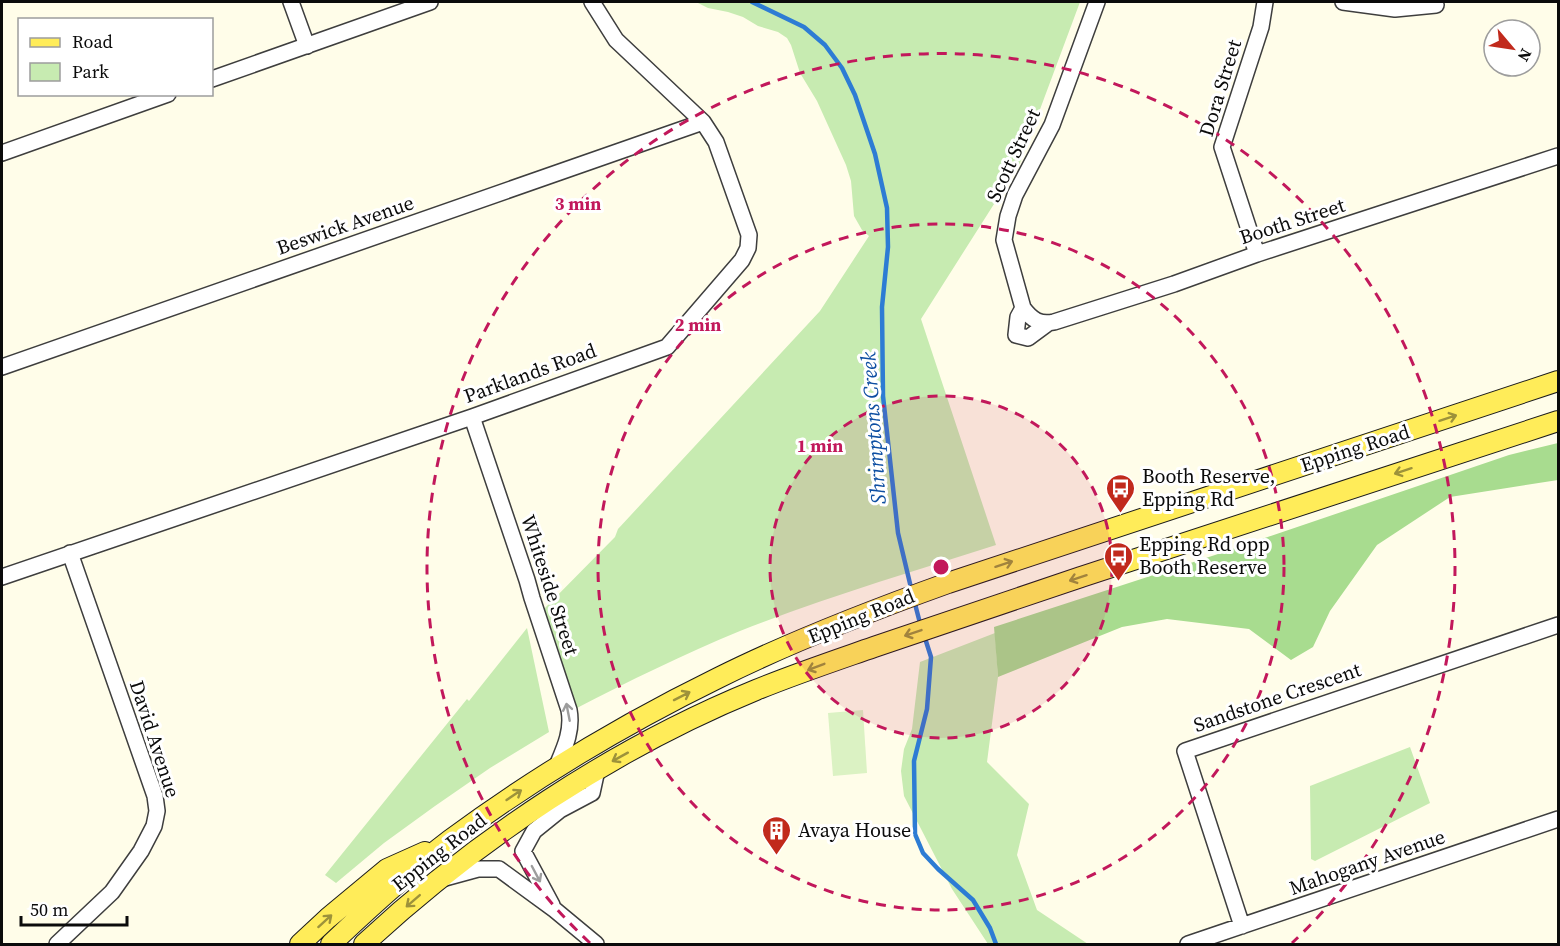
<svg xmlns="http://www.w3.org/2000/svg" width="1560" height="946" font-family="'Source Serif 4',serif">
<rect width="100%" height="100%" fill="#fffde9"/>
<path fill="#c7ebb1" d="M696,2h384l-60,161 -99,156 75,226c-85,27 -172,53 -256,86 -56,23 -111,50 -165,78l-33,-98 73,-74 3,-8 202,-218 49,-75 -7,-6 -8,-14 -3,-35 -5,-16 -29,-64 -17,-28 -9,-28 -4,-7 -9,-6 -20,-6 -15,-9 -15,-5 -20,-4z
M527,628l22,104 -59,36 -55,38 -51,37 -48,40 -11,-8 142,-176 2,2z
M995,633l3,44 -11,85 42,42 -12,51 20,55 51,34h-100l-36,-55 -48,-93 -3,-25 3,-22 8,-20 8,-67z
M1410,747l20,56 -115,58 -4,-2 -1,-73z"/>
<path fill="#a8dc8f" d="M1558,443v37l-108,17 -73,48 -47,66 -17,36 -22,13 -42,-31 -82,-10 -45,8 -124,50 -4,-50 221,-72 294,-100z"/>
<path fill="#dbf2c3" d="M863,710l4,63 -34,3 -5,-63z"/>
<g fill="none" stroke-linecap="round" stroke-linejoin="round">
<path stroke="#2d7cd4" stroke-width="4.5" d="M752,2l52,25 21,18 17,23 13,27 20,59 12,54 1,39 -6,60 1,89 15,137 14,59
M914,600l7,27
M924,635l7,22 -4,52 -13,52 1,73 8,19 15,16 35,31 17,28 6,16"/>
<defs>
<path id="minor" d="M291,2l16,44
M1097,2l-45,123 -37,70 -7,21 -4,24 19,68c9,12 17,17 31,14l120,-38 83,-30 301,-98
M1343,2l52,7 41,-4
M212,79l218,-77
M2,153l166,-59
M1257,254l-35,-107 39,-120 4,-25
M1023,308l-5,9 -2,18 12,3 19,-14
M2,367l701,-245
M472,417l55,163 5,18 37,112c4,21 -5,39 -13,58
M2,577l470,-160 195,-70 75,-87 6,-12 1,-13 -33,-93 -13,-20 -87,-82 -24,-38
M445,878l33,-9h21l56,41 41,34
M552,905l-29,-54 11,-20 26,-21 32,-17 5,-23
M1242,926l-57,-175 373,-126
M57,944l55,-52 29,-41 13,-25 3,-15 -2,-15 -85,-243
M1188,944l370,-125"/>
<path id="major" d="M300,944l28,-26 59,-49 38,-17
M331,944c38,-36 77,-72 119,-104 84,-62 174,-116 268,-162 74,-37 152,-67 230,-95l610,-202
M364,944c112,-104 250,-196 392,-254 39,-16 78,-29 118,-43 69,-24 138,-47 207,-70 159,-53 318,-105 477,-156"/>
</defs>
<use href="#minor" stroke="#3e3e3e" stroke-width="18"/>
<use href="#major" stroke="#1c1c1c" stroke-width="22"/>
<use href="#minor" stroke="#fff" stroke-width="15"/>
<use href="#major" stroke="#ffec59" stroke-width="20"/>
</g>
<defs><path id="oneway-shaft" d="M-6 0H5M1.5-3L5.5 0L1.5 3" fill="none" stroke-width="1.6" stroke-linecap="round" stroke-linejoin="round" transform="scale(1.5)"/></defs>
<g stroke="#9d923a">
<use href="#oneway-shaft" transform="translate(1448 418) rotate(-18)"/>
<use href="#oneway-shaft" transform="translate(1403 471) rotate(162)"/>
<use href="#oneway-shaft" transform="translate(1004 564) rotate(-18)"/>
<use href="#oneway-shaft" transform="translate(1078 578) rotate(162)"/>
<use href="#oneway-shaft" transform="translate(913 633) rotate(161)"/>
<use href="#oneway-shaft" transform="translate(816 667) rotate(159)"/>
<use href="#oneway-shaft" transform="translate(682 696) rotate(-27)"/>
<use href="#oneway-shaft" transform="translate(620 757) rotate(151)"/>
<use href="#oneway-shaft" transform="translate(514 795) rotate(-34)"/>
<use href="#oneway-shaft" transform="translate(413 901) rotate(139)"/>
<use href="#oneway-shaft" transform="translate(325 921) rotate(-42)"/>
</g>
<g stroke="#9d9d9d">
<use href="#oneway-shaft" transform="translate(568 712) rotate(-101)"/>
<use href="#oneway-shaft" transform="translate(536 874) rotate(62)"/>
</g>
<circle cx="941" cy="567" r="171" fill="#c2185b" fill-opacity=".12"/>
<g fill="none" stroke="#c2185b" stroke-width="3" stroke-dasharray="10 8">
<circle cx="941" cy="567" r="171"/>
<circle cx="941" cy="567" r="343"/>
<path d="M590 943A514 514 0 1 1 1292 943"/>
</g>
<defs>
<symbol id="bus-pin" viewBox="-11 -11 22 30"><path d="M0 17L-7.5 6A9.5 9.5 0 1 1 7.5 6Z" fill="#c12a1c" stroke="#fff"/><path d="M-5-6H5V4H4V6H2V4H-2V6H-4V4H-5ZM-3.5-4V0h7V-4ZM-3.5 1.2v1.5H-2V1.2ZM2 1.2v1.5H3.5V1.2Z" fill="#fff"/></symbol>
<symbol id="building-pin" viewBox="-11 -11 22 30"><path d="M0 17L-7.5 6A9.5 9.5 0 1 1 7.5 6Z" fill="#c12a1c" stroke="#fff"/><path d="M-4-6H4V6H1V3H-1V6H-4ZM-2.5-4.3h1.7v1.8h-1.7ZM.8-4.3h1.7v1.8H.8ZM-2.5-1h1.7V.8h-1.7ZM.8-1h1.7V.8H.8Z" fill="#fff"/></symbol>
</defs>
<g fill-rule="evenodd">
<use href="#bus-pin" x="1104" y="472" width="33" height="45"/>
<use href="#bus-pin" x="1102" y="540" width="33" height="45"/>
<use href="#building-pin" x="760" y="814" width="33" height="45"/>
</g>
<g text-anchor="middle" dominant-baseline="central" stroke-width="6" stroke-linejoin="round" paint-order="stroke">
<g font-size="20" fill="#0b0b0b" stroke="#fff">
<text transform="translate(1220 88) rotate(-73)">Dora Street</text>
<text transform="translate(1013 155) rotate(-65)">Scott Street</text>
<text transform="translate(1292 221) rotate(-18)">Booth Street</text>
<text transform="translate(345 225) rotate(-19)">Beswick Avenue</text>
<text transform="translate(530 373) rotate(-20)">Parklands Road</text>
<text transform="translate(1355 448) rotate(-18)">Epping Road</text>
<text transform="translate(550 585) rotate(72)">Whiteside Street</text>
<text transform="translate(861 616) rotate(-22)">Epping Road</text>
<text transform="translate(1277 697) rotate(-19)">Sandstone Crescent</text>
<text transform="translate(155 739) rotate(72)">David Avenue</text>
<text transform="translate(439 852) rotate(-38)">Epping Road</text>
<text transform="translate(1367 862) rotate(-19)">Mahogany Avenue</text>
</g>
<g font-size="20" fill="#0b0b0b" stroke="#fff" text-anchor="start">
<text x="1142" y="476">Booth Reserve,<tspan x="1142" dy="23">Epping Rd</tspan></text>
<text x="1139" y="544">Epping Rd opp<tspan x="1139" dy="23">Booth Reserve</tspan></text>
<text x="798" y="830">Avaya House</text>
</g>
<g font-size="21" font-style="italic" fill="#0e4fa2" stroke="#fff">
<text transform="translate(873 428) rotate(-94)">Shrimptons Creek</text>
</g>
</g>
<circle cx="941" cy="567" r="9" fill="#c2185b" stroke="#fff" stroke-width="3"/>
<g font-size="18" text-anchor="middle" font-weight="bold" fill="#c2185b" stroke="#fff" stroke-width="6" stroke-linejoin="round" paint-order="stroke">
<text x="578" y="210">3 min</text>
<text x="698" y="331">2 min</text>
<text x="820" y="452">1 min</text>
</g>
<rect width="1560" height="946" fill="none" stroke="#0b0b0b" stroke-width="6"/>
<rect x="18" y="18" width="195" height="78" fill="#ffffff" stroke="#9d9d9d" stroke-width="1.5"/>
<rect x="30" y="38" width="30" height="9" fill="#ffec59" stroke="#9d9d9d" stroke-width="1.5"/>
<text x="72" y="48" font-size="18" fill="#0b0b0b">Road</text>
<rect x="30" y="63" width="30" height="18" fill="#c7ebb1" stroke="#9d9d9d" stroke-width="1.5"/>
<text x="72" y="78" font-size="18" fill="#0b0b0b">Park</text>
<g transform="translate(1512 48) rotate(119)"><circle r="28" fill="#ffffff" stroke="#9d9d9d" stroke-width="1.5"/>
<path d="M0-4.5L10 22L0 15L-10 22Z" fill="#c12a1c"/>
<text y="-9" font-size="16" font-weight="bold" text-anchor="middle" fill="#0b0b0b">N</text>
</g>
<path d="M21 916v9h106v-9" fill="none" stroke="#0b0b0b" stroke-width="3"/>
<text x="30" y="916" font-size="18" fill="#0b0b0b" stroke="#ffffff" stroke-width="4.5" paint-order="stroke">50 m</text>
</svg>
